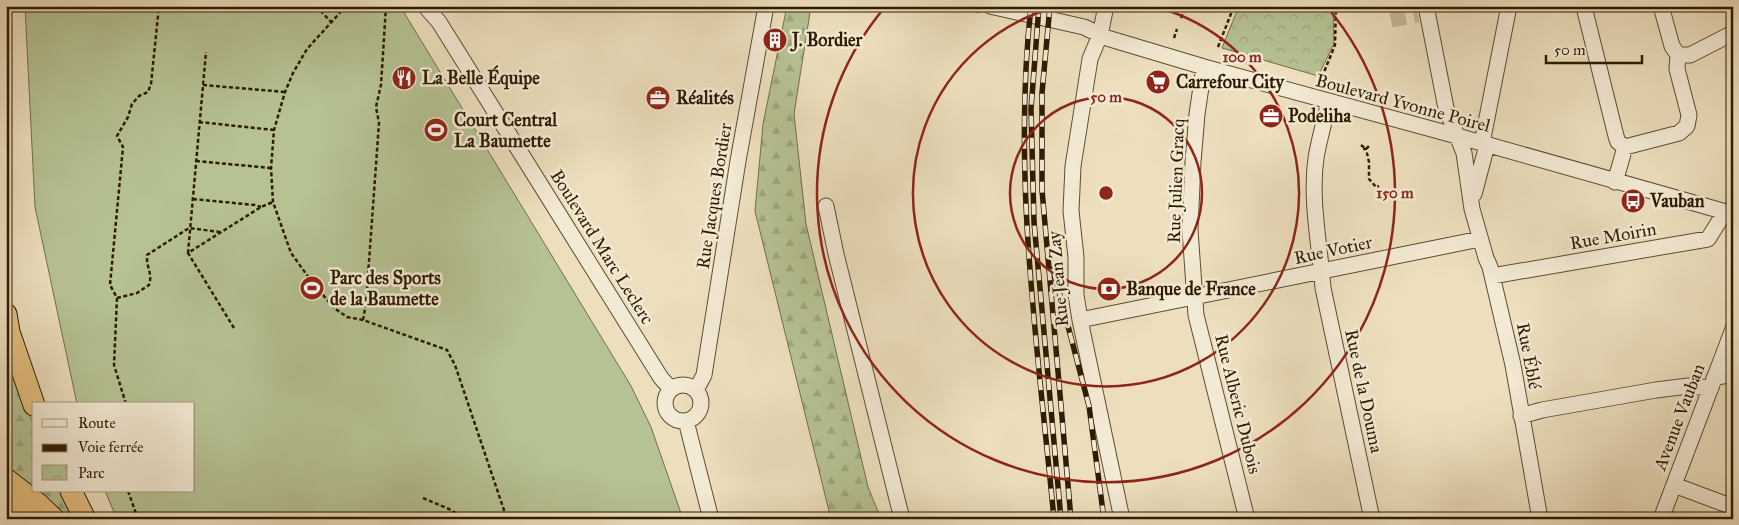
<svg xmlns="http://www.w3.org/2000/svg" width="1739" height="525" font-family="'IM FELL Great Primer',serif">
<defs>
<pattern id="forest-firs" width="22" height="20" patternUnits="userSpaceOnUse" patternTransform="scale(1.25)"><rect width="22" height="20" fill="#b6c293"/><path d="M5 1l3.5 6h-7zM16 11l3.5 6h-7z" fill="#9da67d"/></pattern>
<pattern id="park-crowns" width="20" height="18" patternUnits="userSpaceOnUse" patternTransform="scale(1.25)"><rect width="20" height="18" fill="#b6c293"/><path d="M2 6a3 3 0 1 1 6 0M12 15a3 3 0 1 1 6 0" fill="none" stroke="#9da67d"/></pattern>
</defs>
<rect width="100%" height="100%" fill="#eddfbe"/>
<filter id="stains"><feTurbulence type="fractalNoise" baseFrequency=".004" numOctaves="4"/><feColorMatrix values="0 0 0 0 .2 0 0 0 0 .09 0 0 0 0 .02 0 0 0 .5 -.17"/></filter>
<radialGradient id="worn" r=".72"><stop offset=".6" stop-color="#630" stop-opacity="0"/><stop offset="1" stop-color="#630" stop-opacity=".3"/></radialGradient>
<path fill="url(#forest-firs)" stroke="#726e4a" d="M787,6h24l-17,108 12,110 62,263 13,32h-50l-76,-308 8,-87z
M6,340l11,48 17,37v66h31l14,28h-15l-58,-51z"/>
<path fill="url(#park-crowns)" stroke="#726e4a" d="M1239,6h94l1,38 -16,32 -96,-28z"/>
<path fill="#b6c293" stroke="#726e4a" d="M25,6h375l231,380 20,41 32,92h-566l-12,-28h89v-87h-117l-42,-197z"/>
<g fill="none" stroke-linecap="round" stroke-linejoin="round">
<path stroke="#c7b898" stroke-width="15" stroke-dasharray="15 8" stroke-linecap="butt" d="M1391,20l27,-5"/>
<defs>
<path id="minor" d="M425,6l14,16 222,356 10,11
M990,6l94,21 23,11 97,29 253,69 276,78
M1106,6l-6,29 -10,24 -17,107 -2,45 5,46v38l4,25 42,199
M1426,6l20,102 18,45 8,56 14,49 4,9 23,98 27,154
M1586,6l-1,5 31,125 2,6 7,5 54,-14 8,-7 2,-11 -12,-46 1,-14
M1661,6l11,40 6,9h12l43,-22
M1204,67l-7,47 -4,48 -3,68 6,85 51,204
M1329,101c-4,19 -10,38 -13,57 -6,42 4,88 7,130l49,231
M1482,143l27,-137
M1615,182l10,-35
M1474,194l13,-49
M826,206l10,48 66,265
M1492,276l216,-37 17,-27
M1080,320l400,-81
M1714,378l19,-4
M665 403a18 18 0 1 1 36 0a18 18 0 1 1-36 0Z
M696,390l8,-15 34,-214 28,-155
M1521,416l21,-6 114,-20 32,-4 23,2
M686,421l25,98
M1674,485l59,22
M1661,519l72,-190"/>
<path id="highway" d="M6,314l3,18 25,73
M6,479l31,24 17,16
M71,491l14,28
M6,502l21,17"/>
</defs>
<use href="#minor" stroke="#5e4c30" stroke-width="17"/>
<use href="#highway" stroke="#2e1b00" stroke-width="23"/>
<path stroke="#2e1b00" stroke-width="2.5" stroke-dasharray="4 2.5" stroke-linecap="butt" d="M316,6l15,16
M346,6l-39,43 -14,24 -8,19 -11,38 -3,38 2,34 18,51 21,29 22,26 13,9 16,3 84,30 8,15 52,154
M951,6l28,6
M1181,18l5,-12
M1174,38l3,-9
M1218,47l16,-41
M1322,77l13,-32 1,-39
M203,85l82,7
M199,122l75,8
M1361,145l5,4 3,-3
M1363,149h3l3,13v17l7,8 3,-1
M196,161l75,7
M193,199l62,6 6,2
M188,253l18,-201
M117,298l20,-5 12,-8c4,-11 -3,-18 -2,-30l42,-27 31,4
M363,320l3,-17 13,-180 -3,-16 5,-22 5,-79
M234,328l-46,-75 73,-46 12,-5
M126,404l-12,-39 3,-67 -7,-13 13,-138 -6,-11 11,-19 4,-13 7,-8 9,-4 3,-8 8,-78
M128,491l10,28
M423,498l26,11 16,10"/>
<use href="#minor" stroke="#f3ead5" stroke-width="15"/>
<use href="#highway" stroke="#e6c07f" stroke-width="21"/>
<defs>
<path id="rail" d="M1031,6c-19,171 7,343 23,513
M1039,6l-8,103 3,113 27,297
M1050,6l-8,87v97l29,329
M1053,269l36,137 15,113"/>
</defs>
<use href="#rail" stroke="#2e1b00" stroke-width="5.5"/>
<use href="#rail" stroke="#f3ead5" stroke-width="4" stroke-dasharray="11" stroke-linecap="butt"/>
</g>
<g fill="none" stroke="#8f2418" stroke-width="2.5">
<circle cx="1106" cy="193" r="96"/>
<path d="M1156 7A193 193 0 1 1 1056 7"/>
<path d="M1327 7A289 289 0 1 1 885 7"/>
</g>
<defs>
<symbol id="building-disc" viewBox="-11 -11 22 22"><circle r="9.5" fill="#8f2418" stroke="#f3ead5"/><path d="M-4-6H4V6H1V3H-1V6H-4ZM-2.5-4.3h1.7v1.8h-1.7ZM.8-4.3h1.7v1.8H.8ZM-2.5-1h1.7V.8h-1.7ZM.8-1h1.7V.8H.8Z" fill="#fff"/></symbol>
<symbol id="restaurant-disc" viewBox="-11 -11 22 22"><circle r="9.5" fill="#8f2418" stroke="#f3ead5"/><path d="M-5-6h1v4h1v-4h1v4h1v-4h1v5L-1.5 .5V6h-2V.5L-5-1ZM5-6V6H3V1.5H1.5Q1.5-4 5-6Z" fill="#fff"/></symbol>
<symbol id="supermarket-disc" viewBox="-11 -11 22 22"><circle r="9.5" fill="#8f2418" stroke="#f3ead5"/><path d="M-6-5.5h2.5l.6 2H6L4.5 2H-2.5L-4.4-4H-6ZM-1.5 3.2a1.3 1.3 0 1 0 .1 0ZM3 3.2a1.3 1.3 0 1 0 .1 0Z" fill="#fff"/></symbol>
<symbol id="office-disc" viewBox="-11 -11 22 22"><circle r="9.5" fill="#8f2418" stroke="#f3ead5"/><path d="M-6-3h4V-5.5h4V-3h4V5H-6ZM-1-4.5V-3h2v-1.5ZM-6 0V1H6V0Z" fill="#fff"/></symbol>
<symbol id="stadium-disc" viewBox="-11 -11 22 22"><circle r="9.5" fill="#8f2418" stroke="#f3ead5"/><path d="M0-5a6.5 5 0 1 0 0 10a6.5 5 0 1 0 0-10ZM-3.5-1.8h7v3.6h-7Z" fill="#fff"/></symbol>
<symbol id="bus-disc" viewBox="-11 -11 22 22"><circle r="9.5" fill="#8f2418" stroke="#f3ead5"/><path d="M-5-6H5V4H4V6H2V4H-2V6H-4V4H-5ZM-3.5-4V0h7V-4ZM-3.5 1.2v1.5H-2V1.2ZM2 1.2v1.5H3.5V1.2Z" fill="#fff"/></symbol>
<symbol id="bank-disc" viewBox="-11 -11 22 22"><circle r="9.5" fill="#8f2418" stroke="#f3ead5"/><path d="M-6-4H6V4H-6ZM0-2.3a2.3 2.3 0 1 0 0 4.6a2.3 2.3 0 1 0 0-4.6Z" fill="#fff"/></symbol>
</defs>
<g fill-rule="evenodd">
<use href="#building-disc" x="761" y="26" width="28" height="28"/>
<use href="#restaurant-disc" x="390" y="64" width="28" height="28"/>
<use href="#supermarket-disc" x="1144" y="68" width="28" height="28"/>
<use href="#office-disc" x="644" y="84" width="28" height="28"/>
<use href="#office-disc" x="1257" y="102" width="28" height="28"/>
<use href="#stadium-disc" x="422" y="116" width="28" height="28"/>
<use href="#bus-disc" x="1619" y="187" width="28" height="28"/>
<use href="#stadium-disc" x="298" y="274" width="28" height="28"/>
<use href="#bank-disc" x="1095" y="275" width="28" height="28"/>
</g>
<g text-anchor="middle" dominant-baseline="central" stroke-width="5" stroke-linejoin="round" paint-order="stroke">
<g font-size="18" font-weight="bold" fill="#2e1b00" stroke="#f3ead5" text-anchor="start">
<text x="792" y="40">J. Bordier</text>
<text x="422" y="78">La Belle Équipe</text>
<text x="1176" y="82">Carrefour City</text>
<text x="676" y="98">Réalités</text>
<text x="1288" y="116">Podeliha</text>
<text x="454" y="120">Court Central<tspan x="454" dy="21">La Baumette</tspan></text>
<text x="1650" y="201">Vauban</text>
<text x="330" y="278">Parc des Sports<tspan x="330" dy="21">de la Baumette</tspan></text>
<text x="1126" y="289">Banque de France</text>
</g>
<g font-size="18" fill="#2e1b00" stroke="#f3ead5">
<text transform="translate(1403 103) rotate(15)">Boulevard Yvonne Poirel</text>
<text transform="translate(1176 181) rotate(-88)">Rue Julien Gracq</text>
<text transform="translate(714 196) rotate(-81)">Rue Jacques Bordier</text>
<text transform="translate(1613 236) rotate(-10)">Rue Moirin</text>
<text transform="translate(602 247) rotate(58)">Boulevard Marc Leclerc</text>
<text transform="translate(1333 250) rotate(-12)">Rue Votier</text>
<text transform="translate(1058 279) rotate(-95)">Rue Jean Zay</text>
<text transform="translate(1529 356) rotate(79)">Rue Éblé</text>
<text transform="translate(1364 391) rotate(78)">Rue de la Douma</text>
<text transform="translate(1238 404) rotate(76)">Rue Alberic Dubois</text>
<text transform="translate(1679 417) rotate(-69)">Avenue Vauban</text>
</g>
</g>
<circle cx="1106" cy="193" r="8" fill="#8f2418" stroke="#f3ead5" stroke-width="2.5"/>
<g font-size="15" text-anchor="middle" font-weight="bold" fill="#8f2418" stroke="#f3ead5" stroke-width="5" stroke-linejoin="round" paint-order="stroke">
<text x="1242" y="62">100 m</text>
<text x="1106" y="102">50 m</text>
<text x="1395" y="198">150 m</text>
</g>
<rect width="1739" height="525" fill="none" stroke="#eddfbe" stroke-width="25"/>
<rect x="8" y="8" width="1724" height="510" fill="none" stroke="#2e1b00" stroke-width="2.5"/>
<rect x="12" y="12" width="1714" height="500" fill="none" stroke="#2e1b00"/>
<rect x="32" y="402" width="162" height="90" fill="#f3ead5" stroke="#a49780"/>
<rect x="42" y="419" width="25" height="8" fill="#f3ead5" stroke="#a49780"/>
<text x="78" y="428" font-size="15" fill="#2e1b00">Route</text>
<rect x="42" y="444" width="25" height="8" fill="#2e1b00" stroke="#a49780"/>
<text x="78" y="452" font-size="15" fill="#2e1b00">Voie ferrée</text>
<rect x="42" y="465" width="25" height="15" fill="url(#park-crowns)" stroke="#a49780"/>
<text x="78" y="478" font-size="15" fill="#2e1b00">Parc</text>
<path d="M1546 55v8h96v-8" fill="none" stroke="#2e1b00" stroke-width="2.5"/>
<text x="1554" y="55" font-size="15" fill="#2e1b00" stroke="#f3ead5" stroke-width="4" paint-order="stroke">50 m</text>
<rect width="100%" height="100%" filter="url(#stains)"/>
<rect width="100%" height="100%" fill="url(#worn)"/>
</svg>
